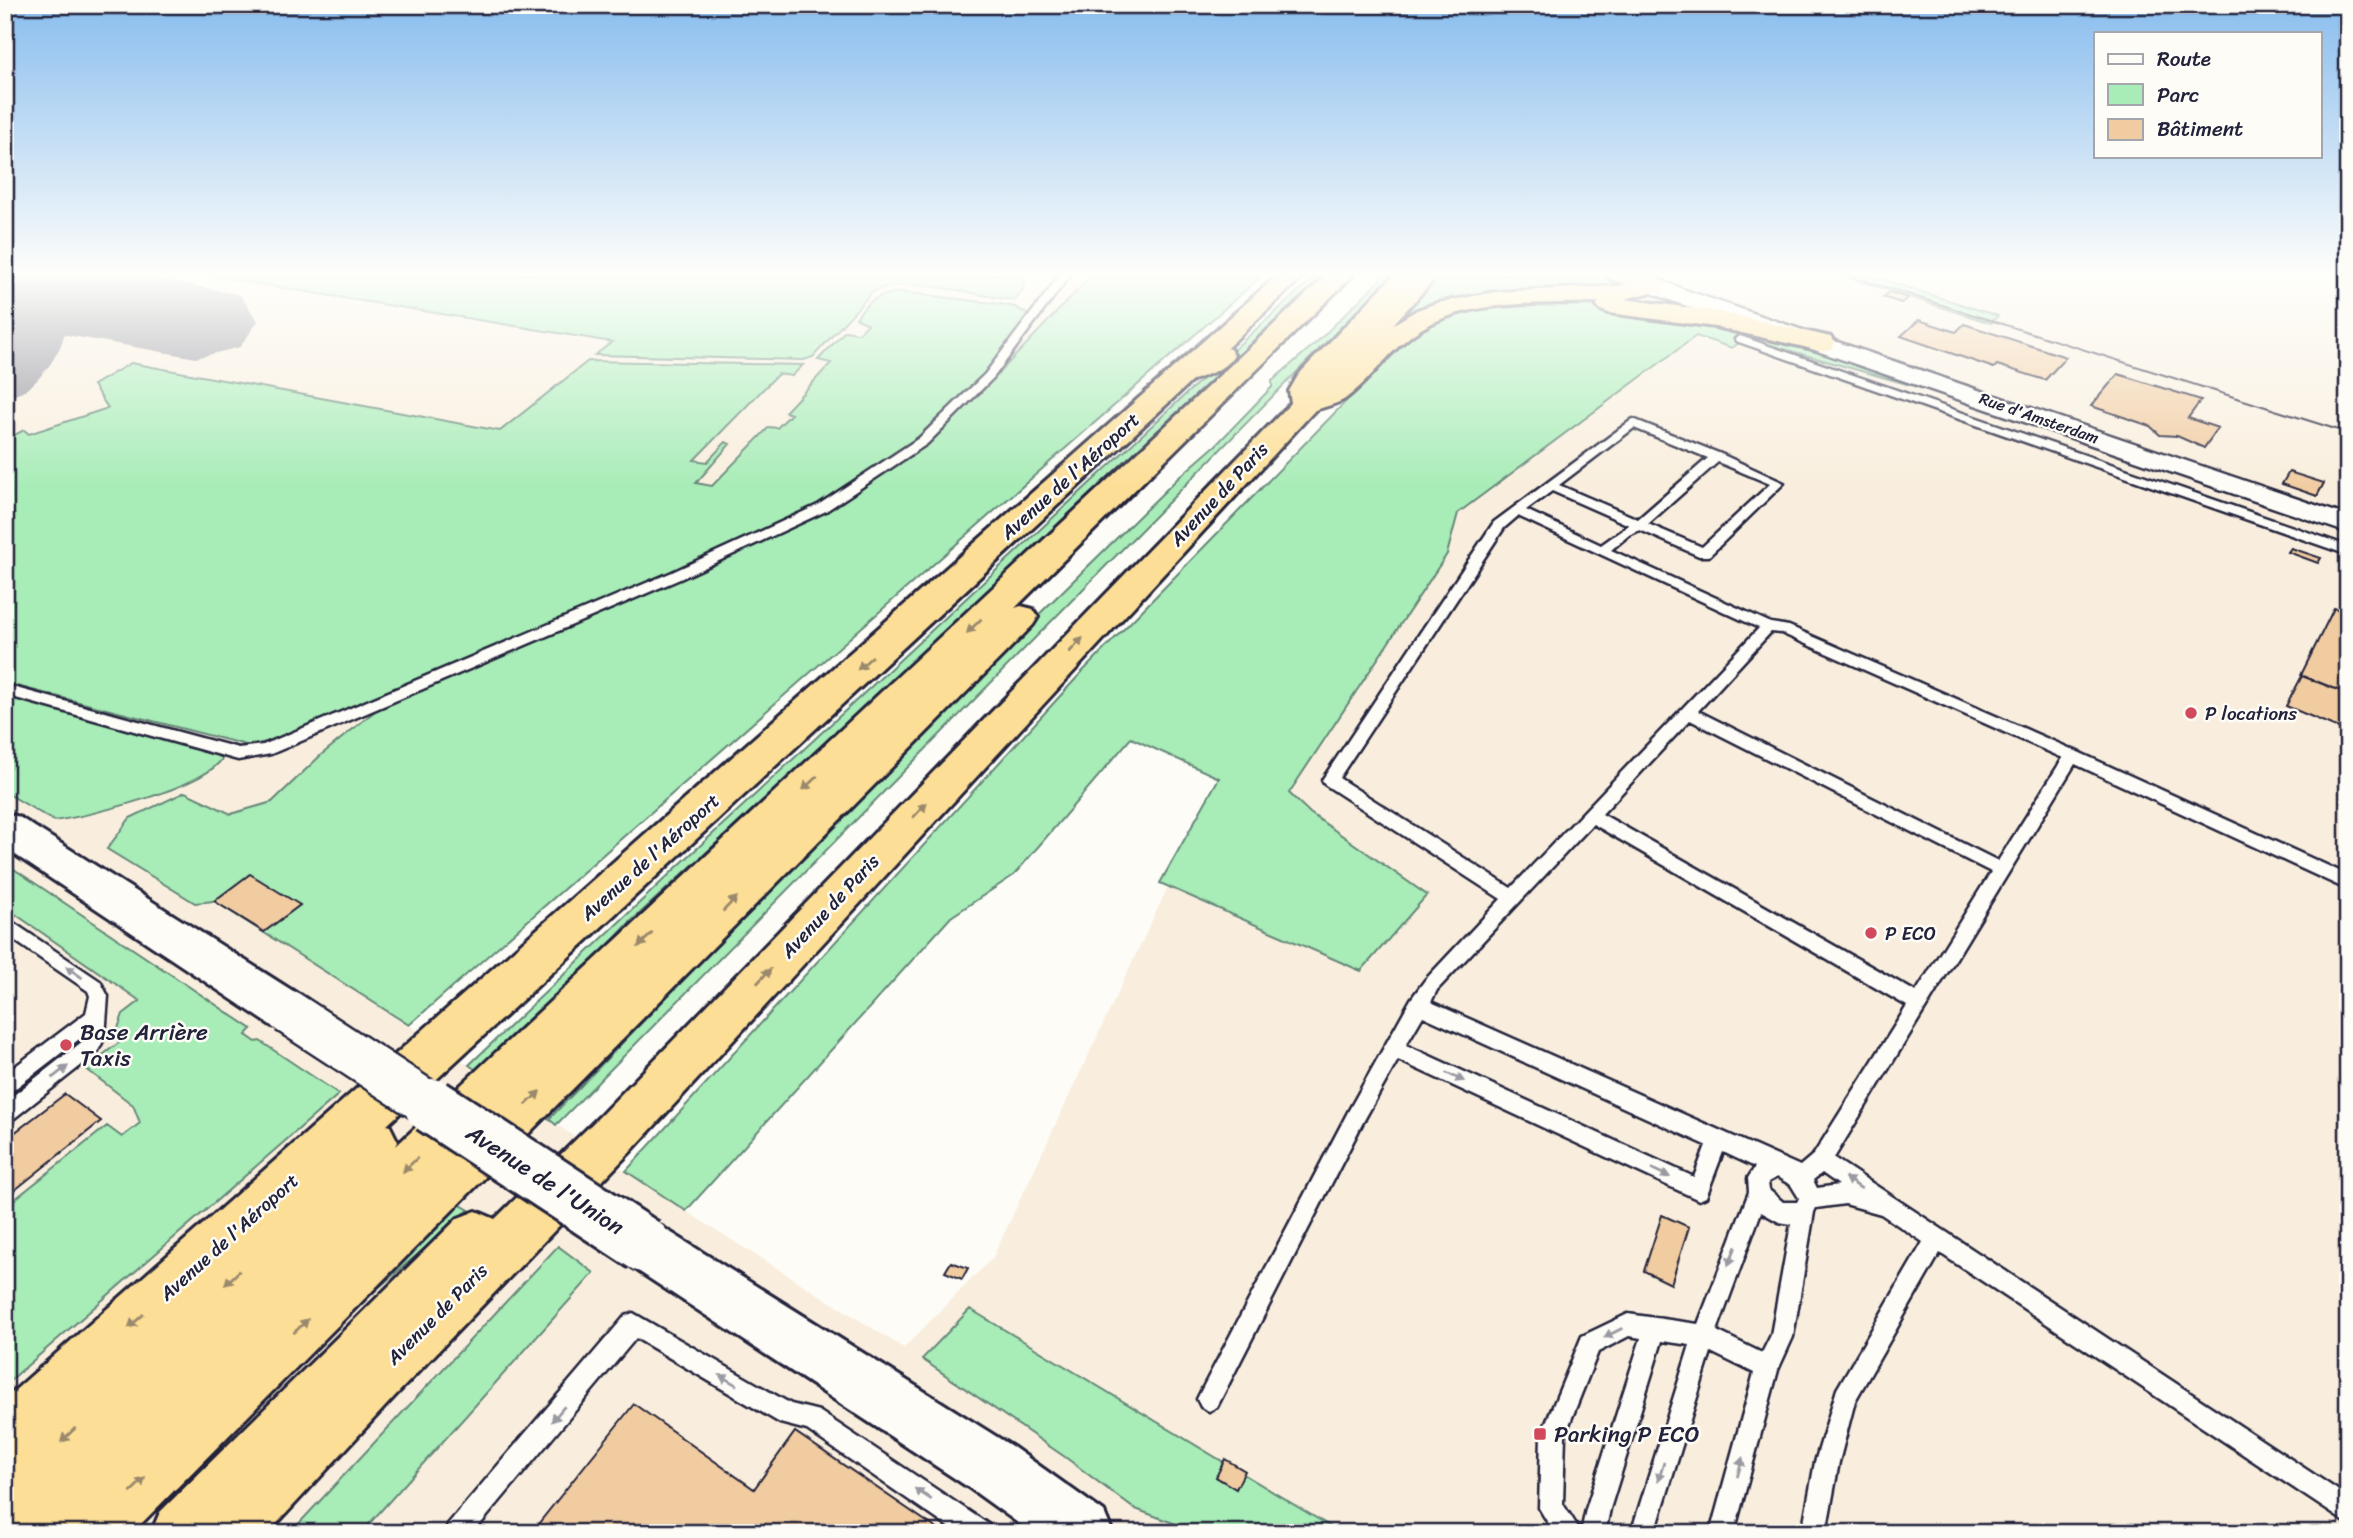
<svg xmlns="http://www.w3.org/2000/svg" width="2353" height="1538" font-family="Sriracha,sans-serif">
<rect width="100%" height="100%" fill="#fdfcf7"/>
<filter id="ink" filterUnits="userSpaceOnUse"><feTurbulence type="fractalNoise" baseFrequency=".0143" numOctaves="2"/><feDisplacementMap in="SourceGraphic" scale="14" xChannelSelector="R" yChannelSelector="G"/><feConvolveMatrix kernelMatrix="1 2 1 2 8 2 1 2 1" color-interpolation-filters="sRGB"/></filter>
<g filter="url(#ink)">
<path fill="#f9eedd" d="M5,274h1196l-801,745 273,184 231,145 89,-91 388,-821 153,-108 105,-46 -19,-8h728v1259h-2343z"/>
<path fill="#a8ecb7" stroke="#658779" stroke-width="2" d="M198,274h828l-3,15 -8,11c-41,-4 -106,-26 -143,-8l-59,65 -9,3 -209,-5 17,-13z
M1093,274h171l-855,751 -195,-124 -19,2 -88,-54 23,-31 55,-26 46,22 41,-12 49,-47 54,-44 27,-14 356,-153 75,-37 60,-40 47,-36 39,-37z
M1318,274h13l-77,66 -24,30 -388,368 -122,102 -92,84 -97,106 -48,45 -14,-10 207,-197 568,-528z
M1386,274h19l-2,3 -11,-2 -836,850 -7,-6 420,-436 208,-204 39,-34 56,-58v-6l46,-40z
M1439,274h168l22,8 3,4 -96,8 -129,26 -9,-3z
M1837,274h28l133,42 -7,7z
M901,292l98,12 16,3 12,7 -2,6 -41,54 -63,61 -100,68 -165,77 -386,161 -20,5 -245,-63v-243l19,-10 5,4 79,-26 -15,-23 38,-22 369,68 88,-70 215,4 -11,11 -14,-2 -84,86 13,2 19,-20 4,2 -34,39 16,3 57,-59 8,1 14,-14 -6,-2 46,-49 -13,-3 27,-29 14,2 9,-9 -12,-6c11,-17 24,-24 45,-26z
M1513,305l87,1 179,31 166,54 -4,3 -195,-56 -14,10 -36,-12 -238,177 -11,41 -158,239 21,20 117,82 -66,76 -201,-88 59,-105 -88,-40 -117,137 -63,42 -265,294 -60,-40 456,-499 315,-323c38,-36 66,-39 116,-44z
M5,695l218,62c-15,30 -134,59 -169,64l-49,-29z
M5,863l247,166 -6,6 10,7 4,-1 79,53 -334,291v-178l102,-81 15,11 18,-14 -7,-18 -48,-37 35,-26 -5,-5 8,-23 17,-13 -135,-94z
M454,1201l15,9 -173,149z
M558,1246l36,27 -233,260h-71z
M970,1309l371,224h-141l-67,-25 -68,-51 -143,-98z"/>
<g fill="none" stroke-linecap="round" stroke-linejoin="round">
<path fill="#908f99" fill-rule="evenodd" d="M5,276c48,11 80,38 46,87 -13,18 -24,30 -46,35v-46l10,-20 1,-13 -11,-11z"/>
<path fill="#908f99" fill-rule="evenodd" d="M5,274h132l103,21 18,26 -18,26 -44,11 -191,-34z"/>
</g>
<path fill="#f1cca1" stroke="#22223b" stroke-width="2" d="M1889,292l19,6 -7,5 -18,-6z
M1919,320l37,12 8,-8 102,33 -21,23 -48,-15 -3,3 -93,-32z
M2118,374l83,26 -13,18 30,10 -14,20 -27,-12 -17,-1 -10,-9 -59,-20z
M2289,472l35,11 -7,13 -35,-12z
M2291,548l30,10 -3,5 -30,-11z
M2334,608l14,5v81l-47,-19z
M2302,676l46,18v38l-62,-26z
M250,874l50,31 -36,27 -50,-31z
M65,1094l36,27 -96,77v-58z
M1662,1215l27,12 -18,57 -27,-13z
M951,1262l17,6 -6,11 -17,-7z
M634,1404l120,85 41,-57 148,101h-412z
M1225,1459l20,12 -9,18 -20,-12z"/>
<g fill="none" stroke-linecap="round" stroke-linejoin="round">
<defs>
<path id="service" d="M1061,274h10l-78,104 -66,66 -101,67 -146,68 -409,175 -33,6 -233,-65v-10l233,63 25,-3 407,-172 148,-68 101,-67 66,-64z
M1740,336l608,210v9l-612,-214 -1,-2z
M1633,419l88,35 63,29 -75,73h-10l-59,-26 -11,5 -18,15 160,73 18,3 289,126 270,123v15l-273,-126 -241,394 514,339v27l-408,-271 -85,148 -16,61 -13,71h-24l13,-71 22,-73 86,-147 -42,-28 -36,-10 -29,4 -2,4 -21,125 -15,33 -44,163h-24l44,-160 -43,-21 -56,181h-24l59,-188 -28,-4 -52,168 -5,24h-51l-15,-25 2,-73 41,-99 46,-22 70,10 51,-132 -1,-14 7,-11 -32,-15 -17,45 -7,3 -301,-140 -35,62 -146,285 -8,4 -8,-4 -4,-8 4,-8 148,-281 62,-111 14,-19 76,-81 -177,-115 -2,-4 172,-258zM1634,428l74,30 -70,61 -79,-34zM1718,462l52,22 -68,63 -54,-23zM1552,491l77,34 -28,20 -75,-35zM1518,516l241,112 -248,260 -172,-110 165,-250zM1771,632l10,1 282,125 -65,103 -300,-150zM1690,720l301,152 -75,120 -314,-178zM1593,824l314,182 -93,148 -14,12 -369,-164 6,-12zM1423,1016l283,129 -12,32 -288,-132zM1822,1173l17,12 -22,3 -4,-8zM1777,1177l14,8 8,13 -2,4h-14l-14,-12 -1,-8zM1761,1212l18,10 12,2 -20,111 -9,18 -45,-22zM1629,1336l12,2 -55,171 -5,23 -18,-28 2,-69 33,-83z
M5,917l95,64 8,15 -3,41 -8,16 -85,67 -7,3v-21l78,-61 4,-8 -75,58 -7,3v-20l81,-61 4,-17 -2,-5 -83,-57z
M633,1313l158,91 28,7 169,113 3,9h-34l-150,-103 -27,-7 -144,-85 -163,195h-28l3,-9 177,-208z"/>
<path id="minor" d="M1634,274h20l6,6 28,11 660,225v17l-676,-232 -28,-11 -11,-12z"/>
<path id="tertiary" d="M5,813l14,4 285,181 7,14 -7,14 -16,5 -16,-5 -267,-178z
M644,1220l18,7 351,220 91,65 9,21h-81l-61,-44 -345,-226 -8,-18 8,-18z"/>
<path id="trunk" d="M1328,274h26l-339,334 6,-2 12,3 5,8 -5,8 -901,908h-127v-134l1168,-1031c8,-2 17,-4 24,-8 13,-7 17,-15 33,-11l4,6c-10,15 -25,19 -41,25l-806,745 3,1 8,16 -2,4z
M1395,274h25l-103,117 7,-3 65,-61 28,-17 20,-7 58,-11 124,-6 33,-8 9,2 3,5 -3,5 -37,9 91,12 116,26 4,6 -4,6 -9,2 -107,-24 -106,-14 -9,-3 -4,-5 3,-3c-62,3 -141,-5 -192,37 -22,18 -39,43 -62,60 -8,5 -21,8 -30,11l-682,739 -239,248 -126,136h-117l9,-21 298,-294 18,-7 19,8 104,-102 692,-714 -2,-12 10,-17z"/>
<path id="motorway" d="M1279,274h26l-112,106 -10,2 -10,-2 -4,-6 4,-6z
M1414,274h25l-124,136 -10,2 -10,-2 -4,-6 4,-6z
M1607,274c17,-1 46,-5 57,11l-3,5 -9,2 -42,-13z"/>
</defs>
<use href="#service" stroke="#22223b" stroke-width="5"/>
<use href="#minor" stroke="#22223b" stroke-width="5"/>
<use href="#tertiary" stroke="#22223b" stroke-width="6"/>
<use href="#trunk" stroke="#22223b" stroke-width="6"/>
<use href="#motorway" stroke="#22223b" stroke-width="6"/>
<use href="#service" fill="#fdfcf7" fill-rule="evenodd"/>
<use href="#minor" fill="#fdfcf7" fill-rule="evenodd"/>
<use href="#tertiary" fill="#fdfcf7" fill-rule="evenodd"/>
<use href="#trunk" fill="#fdde96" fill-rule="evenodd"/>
<use href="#motorway" fill="#fdde96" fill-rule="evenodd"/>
<path stroke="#22223b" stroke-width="2" d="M1844,274l504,159"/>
<defs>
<path id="tertiary-bridge-far1" d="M288,1012l147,96"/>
<path id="tertiary-bridge" d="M432,1106l212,139"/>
</defs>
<use href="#tertiary-bridge-far1" stroke="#22223b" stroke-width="48" stroke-linecap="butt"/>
<use href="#tertiary-bridge" stroke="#22223b" stroke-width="60" stroke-linecap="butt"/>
<use href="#tertiary-bridge-far1" stroke="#fdfcf7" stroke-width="43"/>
<use href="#tertiary-bridge" stroke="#fdfcf7" stroke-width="54"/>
</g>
<defs><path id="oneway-solid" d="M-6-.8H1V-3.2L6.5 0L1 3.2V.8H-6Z" transform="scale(1.75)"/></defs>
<g fill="#9a896d">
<use href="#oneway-solid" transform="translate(974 626) rotate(136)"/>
<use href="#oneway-solid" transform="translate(1076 645) rotate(-47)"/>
<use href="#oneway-solid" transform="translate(865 663) rotate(138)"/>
<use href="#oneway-solid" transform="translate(810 783) rotate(136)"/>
<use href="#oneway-solid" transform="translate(920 810) rotate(-47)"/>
<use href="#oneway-solid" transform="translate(730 904) rotate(-45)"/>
<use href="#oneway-solid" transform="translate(645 940) rotate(136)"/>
<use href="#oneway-solid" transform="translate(764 976) rotate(-47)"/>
<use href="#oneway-solid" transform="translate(533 1098) rotate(-44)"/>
<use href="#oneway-solid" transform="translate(410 1165) rotate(136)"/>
<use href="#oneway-solid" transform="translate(232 1278) rotate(136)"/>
<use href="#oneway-solid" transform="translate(136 1321) rotate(138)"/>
<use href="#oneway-solid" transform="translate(301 1326) rotate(-44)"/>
<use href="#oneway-solid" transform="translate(68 1435) rotate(136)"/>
<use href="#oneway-solid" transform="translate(138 1485) rotate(-44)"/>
</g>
<g fill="#9a9aa2">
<use href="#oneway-solid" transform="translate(74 972) rotate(-145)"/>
<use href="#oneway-solid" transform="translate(60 1072) rotate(-37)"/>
<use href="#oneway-solid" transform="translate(1455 1077) rotate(25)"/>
<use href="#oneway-solid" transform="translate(1661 1173) rotate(25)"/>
<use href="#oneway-solid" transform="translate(1853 1183) rotate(-146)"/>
<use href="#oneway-solid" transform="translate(1732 1256) rotate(113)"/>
<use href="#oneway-solid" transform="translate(1613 1333) rotate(153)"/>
<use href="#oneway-solid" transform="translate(728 1380) rotate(-149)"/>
<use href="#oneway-solid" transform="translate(558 1414) rotate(130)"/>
<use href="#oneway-solid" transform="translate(1740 1467) rotate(-75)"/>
<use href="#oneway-solid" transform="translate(1661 1472) rotate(107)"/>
<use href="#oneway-solid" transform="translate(923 1494) rotate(-146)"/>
</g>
</g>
<linearGradient id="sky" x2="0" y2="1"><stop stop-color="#89bdee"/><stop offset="0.56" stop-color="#fefefb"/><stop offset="1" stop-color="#fefefb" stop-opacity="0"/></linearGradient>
<rect width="2353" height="489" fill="url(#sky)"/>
<g fill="#d1495b" stroke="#fdfcf7" stroke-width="2.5">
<circle cx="2191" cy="713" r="7"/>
<circle cx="1871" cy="933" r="7"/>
<circle cx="66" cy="1045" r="7"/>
<rect x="1533" y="1427" width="14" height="14" rx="3.5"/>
</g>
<g text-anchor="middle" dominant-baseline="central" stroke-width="5" stroke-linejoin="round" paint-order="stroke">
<g font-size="16" fill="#22223b" stroke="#fdfcf7">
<text transform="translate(2039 418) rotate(19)">Rue d'Amsterdam</text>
</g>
<g font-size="19" fill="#22223b" stroke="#fdfcf7">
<text transform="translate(1070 476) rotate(-42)">Avenue de l'Aéroport</text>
<text transform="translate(1219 494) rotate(-47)">Avenue de Paris</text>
<text transform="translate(650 857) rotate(-42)">Avenue de l'Aéroport</text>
<text transform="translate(830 906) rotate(-47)">Avenue de Paris</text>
<text transform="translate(229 1237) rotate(-42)">Avenue de l'Aéroport</text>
<text transform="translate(437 1314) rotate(-45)">Avenue de Paris</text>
</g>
<g font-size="19" fill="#22223b" stroke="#fdfcf7" text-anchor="start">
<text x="2205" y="713">P locations</text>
<text x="1885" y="933">P ECO</text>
</g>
<g font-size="23" fill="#22223b" stroke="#fdfcf7" text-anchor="start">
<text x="80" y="1032">Base Arrière<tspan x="80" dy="26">Taxis</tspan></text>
<text x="1554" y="1434">Parking P ECO</text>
</g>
<g font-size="23" fill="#22223b" stroke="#fdfcf7">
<text transform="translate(545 1180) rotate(33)">Avenue de l'Union</text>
</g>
</g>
<rect width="2353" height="1538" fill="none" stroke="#fdfcf7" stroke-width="28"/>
<rect x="14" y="14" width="2325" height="1510" fill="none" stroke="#22223b" stroke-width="2.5" filter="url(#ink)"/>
<rect x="2094" y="32" width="228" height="126" fill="#fdfcf7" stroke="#a5a5ac" stroke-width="2"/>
<rect x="2108" y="54" width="35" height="10" fill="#fdfcf7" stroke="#a5a5ac" stroke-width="2"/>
<text x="2157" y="66" font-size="21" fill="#22223b">Route</text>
<rect x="2108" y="84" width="35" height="21" fill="#a8ecb7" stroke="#a5a5ac" stroke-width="2"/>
<text x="2157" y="102" font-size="21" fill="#22223b">Parc</text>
<rect x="2108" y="119" width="35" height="21" fill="#f1cca1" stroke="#a5a5ac" stroke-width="2"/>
<text x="2157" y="136" font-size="21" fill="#22223b">Bâtiment</text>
</svg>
